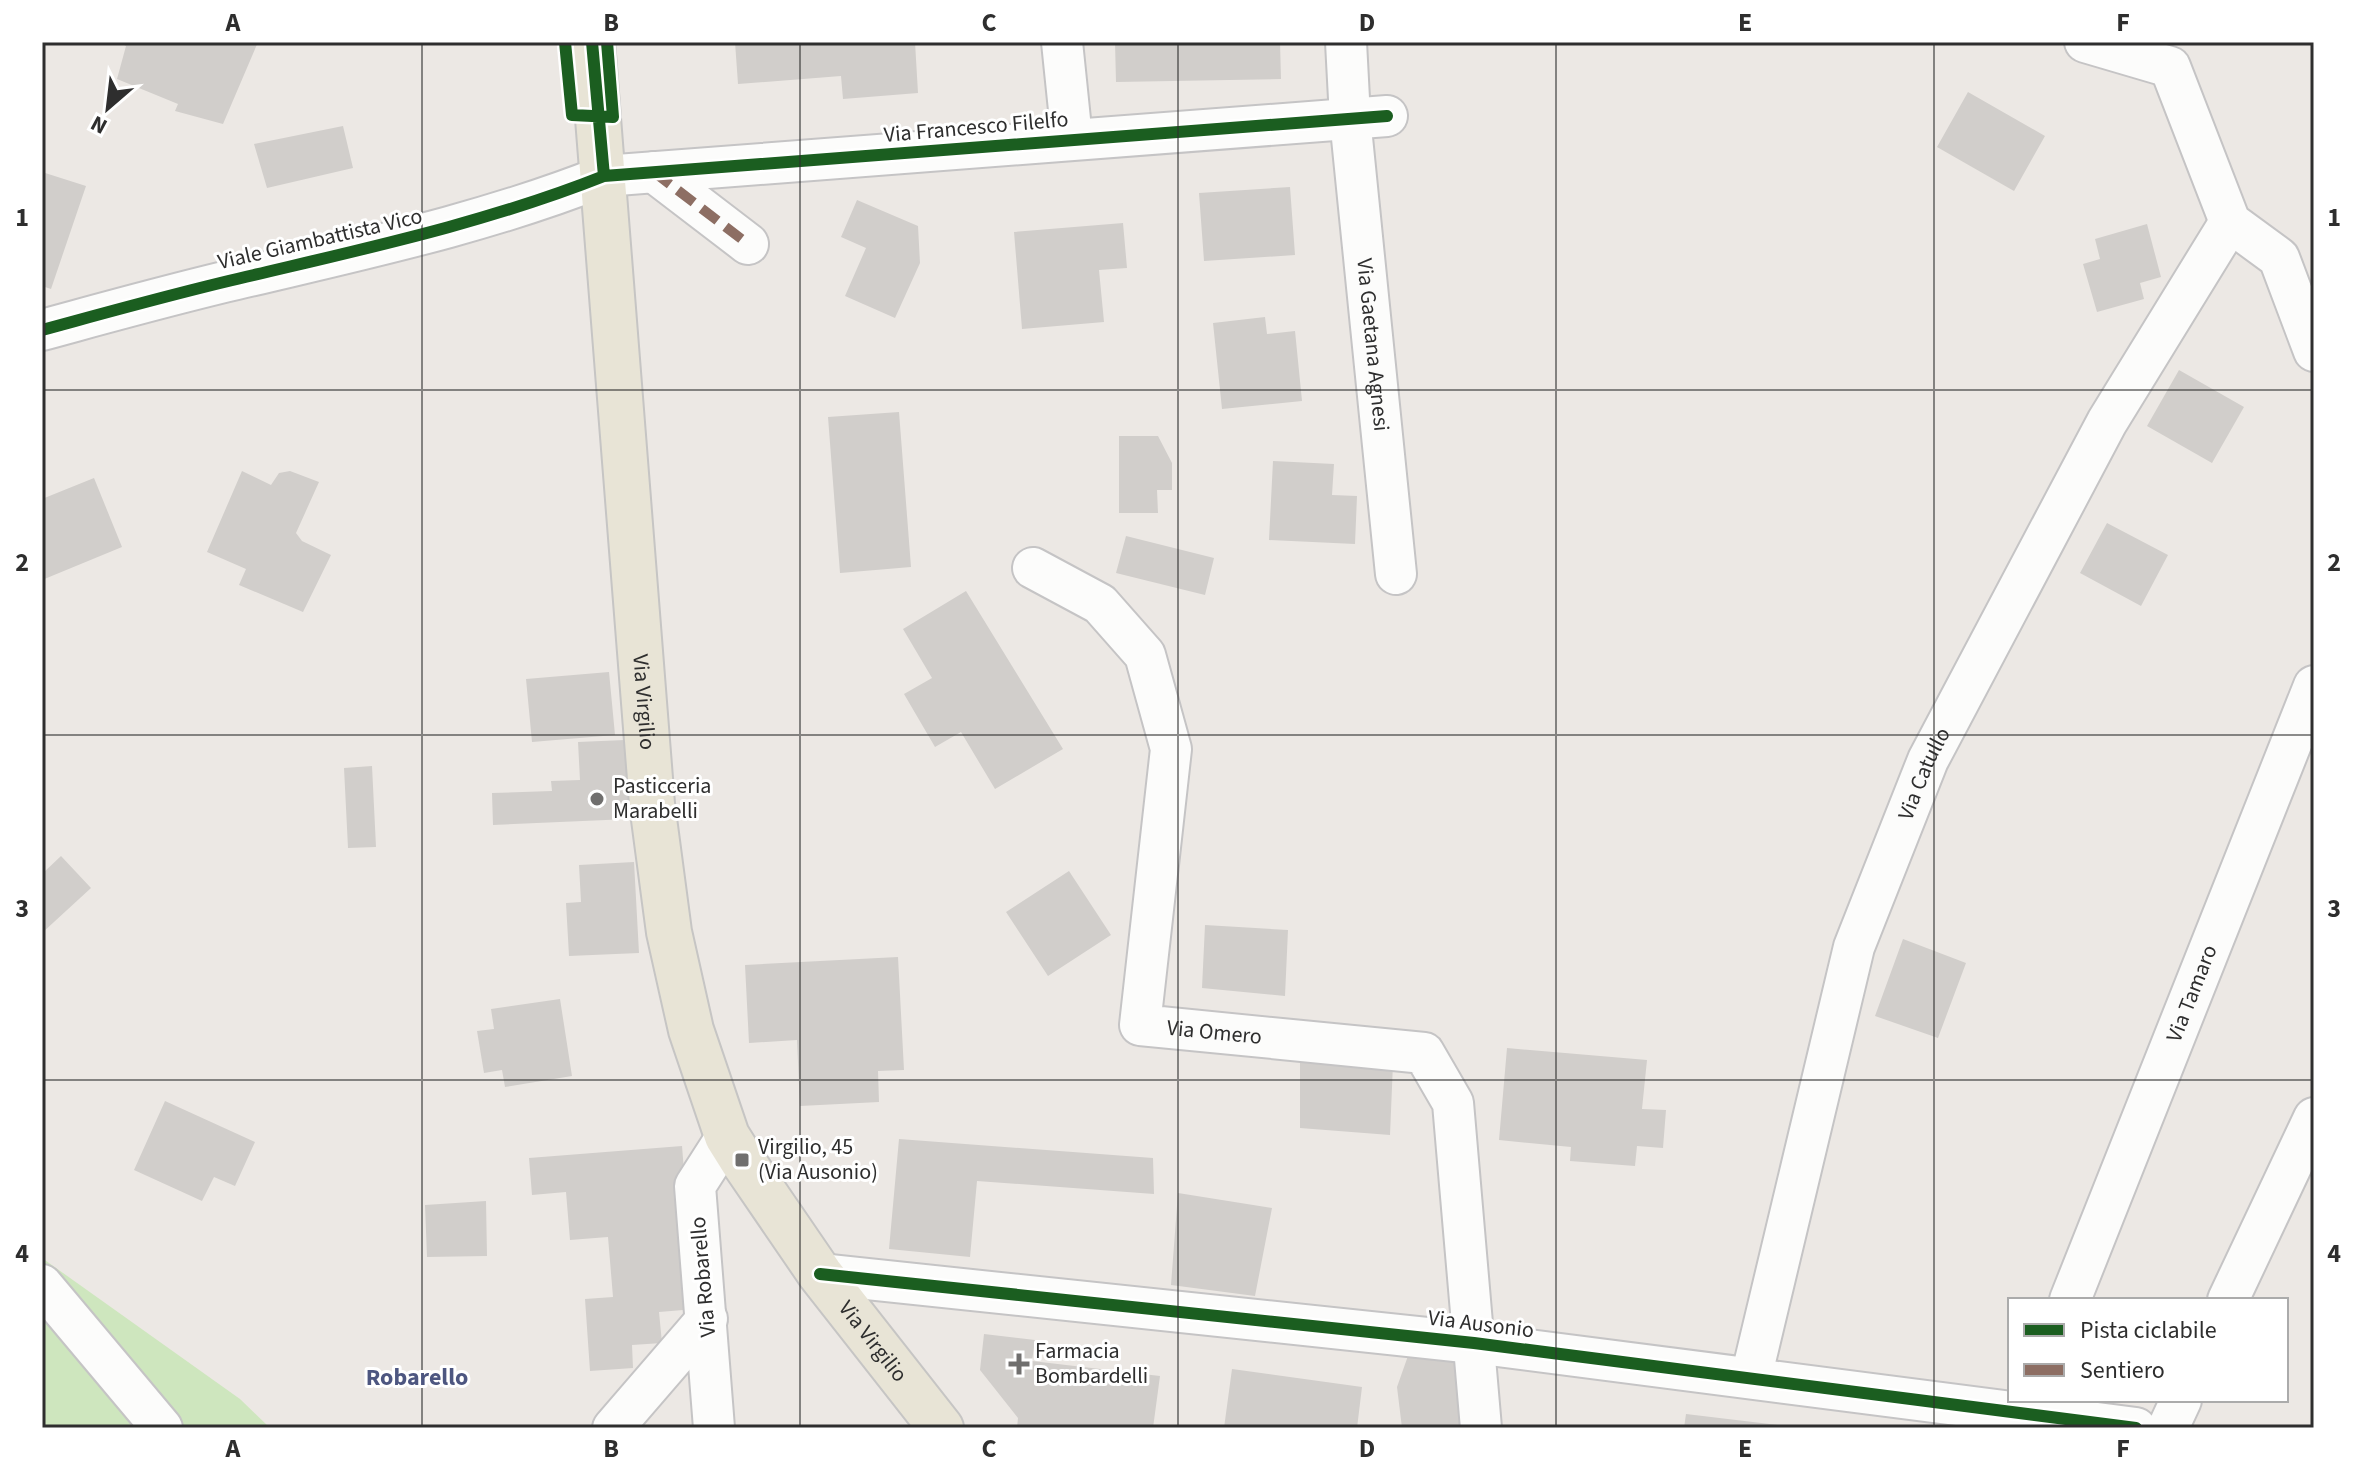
<svg xmlns="http://www.w3.org/2000/svg" width="2356" height="1470" font-family="'Source Sans 3',sans-serif">
<rect width="100%" height="100%" fill="#ece8e4"/>
<path fill="#cee6be" d="M42,1258l198,141 30,29h-228z"/>
<path fill="#d1cecb" d="M118,42h140l-35,82 -48,-13 3,-7 -61,-25 9,-33z
M735,42h180l3,51 -75,6 -2,-23 -103,8z
M1115,42h165l1,37 -165,3z
M1968,92l77,44 -31,55 -77,-44z
M343,126l10,42 -86,20 -13,-44z
M42,172l44,14 -35,103 -9,-3z
M1290,187l5,68 -91,6 -5,-68z
M857,200l61,26 2,37 -25,55 -50,-22 21,-48 -25,-11z
M1123,223l4,45 -28,2 5,52 -82,7 -8,-97z
M2147,224l14,53 -21,6 4,16 -47,13 -14,-48 17,-5 -5,-20z
M1265,317l2,17 28,-3 7,70 -80,8 -9,-86z
M2179,370l65,37 -32,56 -65,-37z
M899,412l12,155 -71,6 -12,-156z
M1119,436h39l14,27v27h-15l1,23h-39z
M1273,461l61,3 -2,31 25,1 -2,48 -86,-4z
M242,471l29,14 8,-12 11,-2 29,11 -23,51 6,8 29,14 -28,57 -64,-27 7,-16 -39,-17z
M94,478l28,69 -80,33v-81z
M2107,523l61,32 -27,51 -61,-33z
M1126,536l88,22 -9,37 -89,-22z
M966,591l97,158 -68,40 -34,-57 -26,15 -31,-53 28,-16 -29,-49z
M609,672l6,63 -83,7 -6,-63z
M625,740l4,79 -136,6 -1,-32 60,-2 -1,-10 29,-1 -2,-38z
M372,766l4,81 -28,1 -4,-80z
M61,856l30,32 -49,45v-59z
M634,862l5,91 -70,3 -3,-53 15,-1 -2,-37z
M1069,871l42,64 -63,41 -42,-64z
M1205,925l83,5 -3,66 -83,-8z
M1903,939l63,24 -28,75 -63,-22z
M898,957l6,113 -26,1 1,31 -79,4 -3,-66 -48,3 -4,-78z
M560,999l12,77 -67,11 -3,-17 -18,3 -7,-42 17,-2 -3,-20z
M1507,1048l140,12 -5,49 24,1 -3,38 -26,-2 -2,20 -65,-5 1,-14 -72,-7z
M1300,1054l93,9 -3,72 -90,-7z
M165,1101l90,41 -20,44 -21,-9 -12,24 -68,-31z
M899,1139l254,19 1,36 -177,-13 -7,76 -81,-8z
M682,1146l13,163 -36,3 3,31 -30,2 1,23 -43,3 -5,-72 28,-2 -5,-60 -38,3 -4,-48 -34,3 -3,-37z
M1178,1193l94,15 -17,88 -84,-11z
M486,1201l1,55 -60,1 -2,-52z
M984,1334l51,6 -3,21 128,15 -7,52h-136l1,-10 -38,-48z
M1415,1336l50,5 3,87h-66l-5,-41z
M1232,1369l130,18 -5,41h-133z
M1686,1414l101,12v2h-103z"/>
<g fill="none" stroke-linecap="round" stroke-linejoin="round">
<defs>
<g id="minor">
<path d="M1062,42l10,97"/>
<path id="s1" d="M1346,42l4,76 46,456"/>
<path d="M2085,42l85,25 60,155 49,36 35,93"/>
<path d="M654,172l94,72"/>
<path d="M42,330c70,-19 141,-39 212,-55 118,-28 237,-54 350,-99l783,-60"/>
<path id="s2" d="M1033,568l67,36 45,51 26,94 -31,276 284,28 29,50 28,325"/>
<path d="M820,1274l654,69 662,85"/>
<path d="M42,1285l120,143"/>
<path id="s3" d="M2070,1300l244,-614"/>
<path d="M2228,1300l86,-182"/>
<path id="s4" d="M1751,1378l103,-431 74,-187 179,-338 123,-200"/>
<path d="M613,1428l94,-109"/>
<path d="M714,1428l-19,-242 32,-50"/>
<path d="M2168,1428l13,-28"/>
</g>
<g id="major">
<path id="s5" d="M592,42l60,762 17,128 22,98 36,106 15,24 78,114 121,154"/>
</g>
</defs>
<use href="#minor" stroke="#c5c4c5" stroke-width="44"/>
<use href="#major" stroke="#c6c5c4" stroke-width="48"/>
<use href="#minor" stroke="#fcfcfb" stroke-width="40"/>
<use href="#major" stroke="#e8e4d6" stroke-width="44"/>
<path stroke="#8d6e63" stroke-width="10" stroke-dasharray="20 10" stroke-linecap="butt" d="M654,172l94,72"/>
<defs>
<path id="cycleway" d="M565,42l7,73 41,2 -6,-75
M592,42l12,134
M42,330c70,-19 141,-39 212,-55 118,-28 237,-54 350,-99l783,-60
M820,1274l654,69 662,85"/>
</defs>
<use href="#cycleway" stroke="#fff" stroke-width="17"/>
<use href="#cycleway" stroke="#1b5e20" stroke-width="12"/>
</g>
<path fill="none" stroke="#2e2e2e" stroke-width="2" stroke-opacity="0.55" d="M422,42v1386M800,42v1386M1178,42v1386M1556,42v1386M1934,42v1386M42,390h2272M42,735h2272M42,1080h2272"/>
<g fill="#706f6e" stroke="#fff" stroke-width="3">
<circle cx="597" cy="799" r="8"/>
<rect x="734" y="1152" width="16" height="16" rx="4"/>
<path d="M1015 1352h8v8h8v8h-8v8h-8v-8h-8v-8h8z"/>
</g>
<g text-anchor="middle" dominant-baseline="central" stroke-width="6" stroke-linejoin="round" paint-order="stroke">
<g font-size="22" fill="#2e2e2e" stroke="#fff">
<text transform="translate(976 127) rotate(-5)">Via Francesco Filelfo</text>
<text transform="translate(320 239) rotate(-13)">Viale Giambattista Vico</text>
<text stroke="none"><textPath href="#s1" startOffset="304">Via Gaetana Agnesi</textPath></text>
<text stroke="none"><textPath href="#s5" startOffset="662">Via Virgilio</textPath></text>
<text stroke="none"><textPath href="#s4" startOffset="630">Via Catullo</textPath></text>
<text stroke="none"><textPath href="#s3" startOffset="330">Via Tamaro</textPath></text>
<text stroke="none"><textPath href="#s2" startOffset="594">Via Omero</textPath></text>
<text transform="translate(703 1277) rotate(-95)">Via Robarello</text>
<text transform="translate(1481 1324) rotate(7)">Via Ausonio</text>
<text stroke="none"><textPath href="#s5" startOffset="1358">Via Virgilio</textPath></text>
</g>
<g font-size="22" fill="#2e2e2e" stroke="#fff" text-anchor="start">
<text x="613" y="786">Pasticceria<tspan x="613" dy="25">Marabelli</tspan></text>
<text x="758" y="1147">Virgilio, 45<tspan x="758" dy="25">(Via Ausonio)</tspan></text>
<text x="1035" y="1351">Farmacia<tspan x="1035" dy="25">Bombardelli</tspan></text>
</g>
<g font-size="24" font-weight="bold" fill="#4d5680" stroke="#fff">
<text x="417" y="1377">Robarello</text>
</g>
</g>
<rect width="2356" height="1470" fill="none" stroke="#ffffff" stroke-width="88"/>
<rect x="2008" y="1298" width="280" height="104" fill="#ffffff" stroke="#ababab" stroke-width="2"/>
<rect x="2024" y="1324" width="40" height="12" fill="#1b5e20" stroke="#ababab" stroke-width="2"/>
<text x="2080" y="1338" font-size="24" fill="#2e2e2e">Pista ciclabile</text>
<rect x="2024" y="1364" width="40" height="12" fill="#8d6e63" stroke="#ababab" stroke-width="2"/>
<text x="2080" y="1378" font-size="24" fill="#2e2e2e">Sentiero</text>
<g transform="translate(108 108) rotate(208)" stroke="#ffffff" stroke-width="6" paint-order="stroke">
<path d="M0-6L14 30L0 20L-14 30Z" fill="#2e2e2e"/>
<text y="-12" font-size="22" font-weight="bold" text-anchor="middle" fill="#2e2e2e">N</text>
</g>
<rect x="44" y="44" width="2268" height="1382" fill="none" stroke="#2e2e2e" stroke-width="3"/>
<g font-size="26" text-anchor="middle" font-weight="bold" fill="#2e2e2e">
<text x="233" y="31">A</text>
<text x="611" y="31">B</text>
<text x="989" y="31">C</text>
<text x="1367" y="31">D</text>
<text x="1745" y="31">E</text>
<text x="2123" y="31">F</text>
<text x="22" y="226">1</text>
<text x="2334" y="226">1</text>
<text x="22" y="571">2</text>
<text x="2334" y="571">2</text>
<text x="22" y="917">3</text>
<text x="2334" y="917">3</text>
<text x="22" y="1262">4</text>
<text x="2334" y="1262">4</text>
<text x="233" y="1457">A</text>
<text x="611" y="1457">B</text>
<text x="989" y="1457">C</text>
<text x="1367" y="1457">D</text>
<text x="1745" y="1457">E</text>
<text x="2123" y="1457">F</text>
</g>
</svg>
